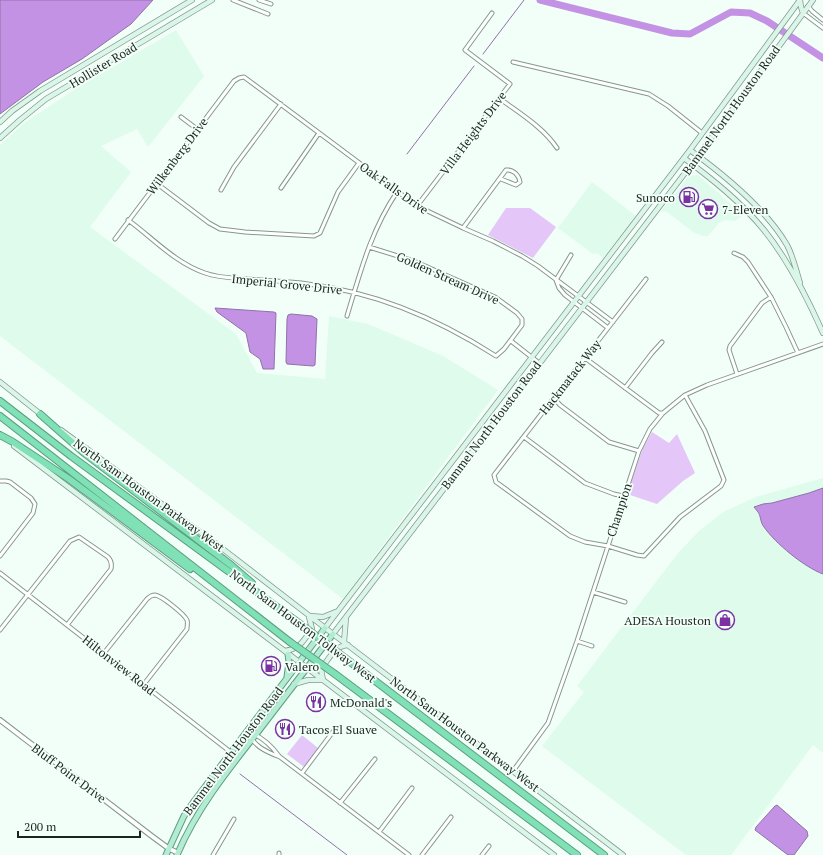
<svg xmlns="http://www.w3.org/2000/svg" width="823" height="855" font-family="'PT Serif',serif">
<rect width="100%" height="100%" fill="#f2fff8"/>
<path fill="#defbec" d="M176,30l28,46 -56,71 -11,-18 -36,17 30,26 -41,55 146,107 21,39 68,6 4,-63 39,8 75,32 55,34 -155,209 -343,-263v-191l24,-22 50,-33z
M698,175l35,31 9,10 -7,5 -10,-1 -6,3 -11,13h-5l-10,-4 -26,-20 -6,-1 28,-35z
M592,182l44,34 -33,42 -6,-5 -4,1 -35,-26z
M823,478v275l-10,-8 -82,110h-45l-144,-109 42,-54 -7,-6 101,-133 22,-23 25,-19 31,-14z"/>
<path fill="#e4c6f8" d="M506,208h24l26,19 -23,31 -45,-23z
M652,432l17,11 8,-9 18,39 -12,8 -26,23 -30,-10 16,-46z
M302,735l16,13 -14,19 -17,-13z"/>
<path fill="#c392e4" stroke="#9171a9" d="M0,0h153l-22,24 -49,35 -39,23 -43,32z
M215,308l59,4 2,1 -2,56h-11l-3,-10 -10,-7 -4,-19 -29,-21z
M291,314l21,2 5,3 -2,46 -2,1 -26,-2 -1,-2 1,-43 1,-4z
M823,488v86c-19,-7 -48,-31 -59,-47 -4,-5 -3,-11 -6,-15 -1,-2 -3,-3 -4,-5l9,-3 9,-1 37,-10z
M777,805l30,26 1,5 -14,19h-6l-33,-25 1,-3 19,-21z"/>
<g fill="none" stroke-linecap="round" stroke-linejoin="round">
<path stroke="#9171a9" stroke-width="1" d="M483,54l41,-54
M407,154l67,-88
M240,774l107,81"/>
<path stroke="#c392e4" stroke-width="7" d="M540,0l132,33 18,1 41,-22 19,1 17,8 56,37"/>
<defs>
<path id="minor" d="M233,0l35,14
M259,0l12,4
M808,6l4,5 11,9
M803,13l20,15
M513,62l136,32 19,12 34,27
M499,98c20,15 44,29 58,50
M181,117l16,12
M156,183l53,40 11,6 25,3 69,4 6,-3 18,-41 21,-29
M281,188l38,-55
M221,190l13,-23 47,-63
M417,206l93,-122 -45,-34 27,-37
M128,220c25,18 47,43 77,53 14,5 28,5 42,6 20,2 41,2 61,5 67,8 132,36 188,72l8,-7 18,-24v-6l-5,-6 -22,-16 -81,-36 -45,-14
M463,228l43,-58c7,-1 13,5 14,12l-4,3 -15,-6
M115,239l119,-158 5,-3 5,-1 173,129 46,22 30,13 29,15 16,10 75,56
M734,253l9,4 5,5 23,35 15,30 12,26
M646,279l-152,196 2,7 74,54 15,6 23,4 29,9 7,1 36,-39 41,-31 3,-6 -19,-49 -20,-36
M556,280l3,8 6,7 43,33
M556,280l15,-25
M347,316c13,-43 24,-86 50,-124
M511,341l28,22
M585,358l74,55h4
M737,374l-8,-24 1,-4 32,-43 9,-6
M625,388l27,-35 10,-11
M554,398l6,7 49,37 30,9
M524,437l61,46 29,11 9,2
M0,481h6l4,1 21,16 4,6 -2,9 -33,43
M0,573l237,184
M593,592l32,10
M0,630l70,-89 9,-4 29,20c3,3 4,7 3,12l-44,56
M577,641l15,5
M104,653l43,-54c2,-2 4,-4 8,-4 7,1 29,19 32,25 1,3 0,6 0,9l-43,55
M247,731c7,15 17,20 33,26l129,98
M247,731c14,5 24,14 32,25
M513,771l35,-48 29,-82 62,-190 11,-22 13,-16 22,-18 22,-10 17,-6 99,-35
M302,773l33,-44
M340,803l35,-44
M379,832l33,-44
M279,853v2
M213,855l21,-36
M422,855l29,-38
M482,855l7,-9"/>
<path id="tertiary" d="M0,720l153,117 15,11 10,5"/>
<path id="secondary" d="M800,0l1,7 2,6
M0,122l12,-11 28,-20 152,-91
M0,138l20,-18 26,-21 166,-99
M690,150c33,24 76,59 97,95 6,11 9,25 13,38
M684,158c28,21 57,44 80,72 25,31 43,67 59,103
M0,382l43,34
M61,430l158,116 114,88 290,221
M14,446l540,409
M311,616l12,1 15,-6
M325,628l365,-478 110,-150
M333,634l365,-478 115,-156
M344,642l2,-24
M285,651c16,-3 18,-10 27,-22l-3,-12
M294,684l14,-4h15l-2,-11c8,-10 13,-23 27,-24"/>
<path id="primary" d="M287,677l2,-15 -1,-8
M166,855l18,-39 11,-16 130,-172
M177,855c19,-45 50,-84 80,-122 25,-33 51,-66 76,-99"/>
<path id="motorway" d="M0,401l71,55 232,170
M40,414l43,38 148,113 21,18
M0,416l290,226
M0,435l13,7 56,37 121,90
M345,658l259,197
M335,674l242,181"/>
</defs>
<use href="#minor" stroke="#85988f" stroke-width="5"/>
<use href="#tertiary" stroke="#85988f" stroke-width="6"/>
<use href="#secondary" stroke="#85988f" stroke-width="6"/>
<use href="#primary" stroke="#5d9e82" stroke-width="7"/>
<use href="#motorway" stroke="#5d9e82" stroke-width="8"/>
<use href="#minor" stroke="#fff" stroke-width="3"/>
<use href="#tertiary" stroke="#fff" stroke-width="4"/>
<use href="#secondary" stroke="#d9f6e9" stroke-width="4.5"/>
<use href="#primary" stroke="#b3ecd3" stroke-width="5"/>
<use href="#motorway" stroke="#80e0b6" stroke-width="6"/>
<defs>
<path id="motorway-bridge" d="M303,626l42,32
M290,642l45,32"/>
</defs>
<use href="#motorway-bridge" stroke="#5d9e82" stroke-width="8" stroke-linecap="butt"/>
<use href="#motorway-bridge" stroke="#80e0b6" stroke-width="6"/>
</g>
<defs>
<symbol id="fuel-ring" viewBox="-11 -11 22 22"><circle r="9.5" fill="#f2fff8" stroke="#7c31a3" stroke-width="1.5"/><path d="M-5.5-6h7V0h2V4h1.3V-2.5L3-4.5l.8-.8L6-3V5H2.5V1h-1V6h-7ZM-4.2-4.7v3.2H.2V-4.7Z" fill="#7c31a3"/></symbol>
<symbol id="supermarket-ring" viewBox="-11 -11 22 22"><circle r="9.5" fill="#f2fff8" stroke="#7c31a3" stroke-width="1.5"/><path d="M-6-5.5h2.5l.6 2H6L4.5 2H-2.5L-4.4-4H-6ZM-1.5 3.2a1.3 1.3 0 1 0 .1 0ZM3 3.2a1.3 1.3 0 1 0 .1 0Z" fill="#7c31a3"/></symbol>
<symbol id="shop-ring" viewBox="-11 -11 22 22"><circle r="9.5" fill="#f2fff8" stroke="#7c31a3" stroke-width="1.5"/><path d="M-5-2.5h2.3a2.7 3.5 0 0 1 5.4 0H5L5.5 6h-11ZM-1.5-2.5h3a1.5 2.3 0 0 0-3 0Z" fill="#7c31a3"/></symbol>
<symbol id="restaurant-ring" viewBox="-11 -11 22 22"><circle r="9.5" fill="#f2fff8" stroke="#7c31a3" stroke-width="1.5"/><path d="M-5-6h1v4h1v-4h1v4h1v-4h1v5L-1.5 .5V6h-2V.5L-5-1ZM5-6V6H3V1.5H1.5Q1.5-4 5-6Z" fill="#7c31a3"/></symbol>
</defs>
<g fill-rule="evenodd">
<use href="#fuel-ring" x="678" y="186" width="22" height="22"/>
<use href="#supermarket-ring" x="697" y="198" width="22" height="22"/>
<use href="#shop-ring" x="714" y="609" width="22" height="22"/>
<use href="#fuel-ring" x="260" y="655" width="22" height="22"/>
<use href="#restaurant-ring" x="305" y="691" width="22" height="22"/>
<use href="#restaurant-ring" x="274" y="718" width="22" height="22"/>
</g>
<g text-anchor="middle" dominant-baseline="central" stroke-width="3.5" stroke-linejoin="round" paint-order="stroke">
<g font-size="12" fill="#1c2420" stroke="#f2fff8">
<text transform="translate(103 65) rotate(-31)">Hollister Road</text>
<text transform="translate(731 110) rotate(-54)">Bammel North Houston Road</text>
<text transform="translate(473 133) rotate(-53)">Villa Heights Drive</text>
<text transform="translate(177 156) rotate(-53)">Wilkenberg Drive</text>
<text transform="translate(394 188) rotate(35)">Oak Falls Drive</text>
<text transform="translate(448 278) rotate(24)">Golden Stream Drive</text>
<text transform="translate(287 284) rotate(6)">Imperial Grove Drive</text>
<text transform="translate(570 377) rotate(-52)">Hackmatack Way</text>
<text transform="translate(491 425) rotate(-53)">Bammel North Houston Road</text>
<text transform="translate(149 495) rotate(36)">North Sam Houston Parkway West</text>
<text transform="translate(619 510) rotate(-72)">Champion</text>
<text transform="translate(303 626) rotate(37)">North Sam Houston Tollway West</text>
<text transform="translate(119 665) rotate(38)">Hiltonview Road</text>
<text transform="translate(465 734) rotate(37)">North Sam Houston Parkway West</text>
<text transform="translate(233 751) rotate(-53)">Bammel North Houston Road</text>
<text transform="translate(69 773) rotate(37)">Bluff Point Drive</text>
</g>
<g font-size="12" fill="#1c2420" stroke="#f2fff8" text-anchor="start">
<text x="675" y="197" text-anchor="end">Sunoco</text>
<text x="722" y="209">7-Eleven</text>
<text x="711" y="620" text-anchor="end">ADESA Houston</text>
<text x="285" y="666">Valero</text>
<text x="330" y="702">McDonald's</text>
<text x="299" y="729">Tacos El Suave</text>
</g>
</g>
<path d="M18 831v6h122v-6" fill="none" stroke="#1c2420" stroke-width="2"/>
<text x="24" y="831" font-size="12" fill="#1c2420" stroke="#f2fff8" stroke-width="3" paint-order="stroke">200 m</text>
</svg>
